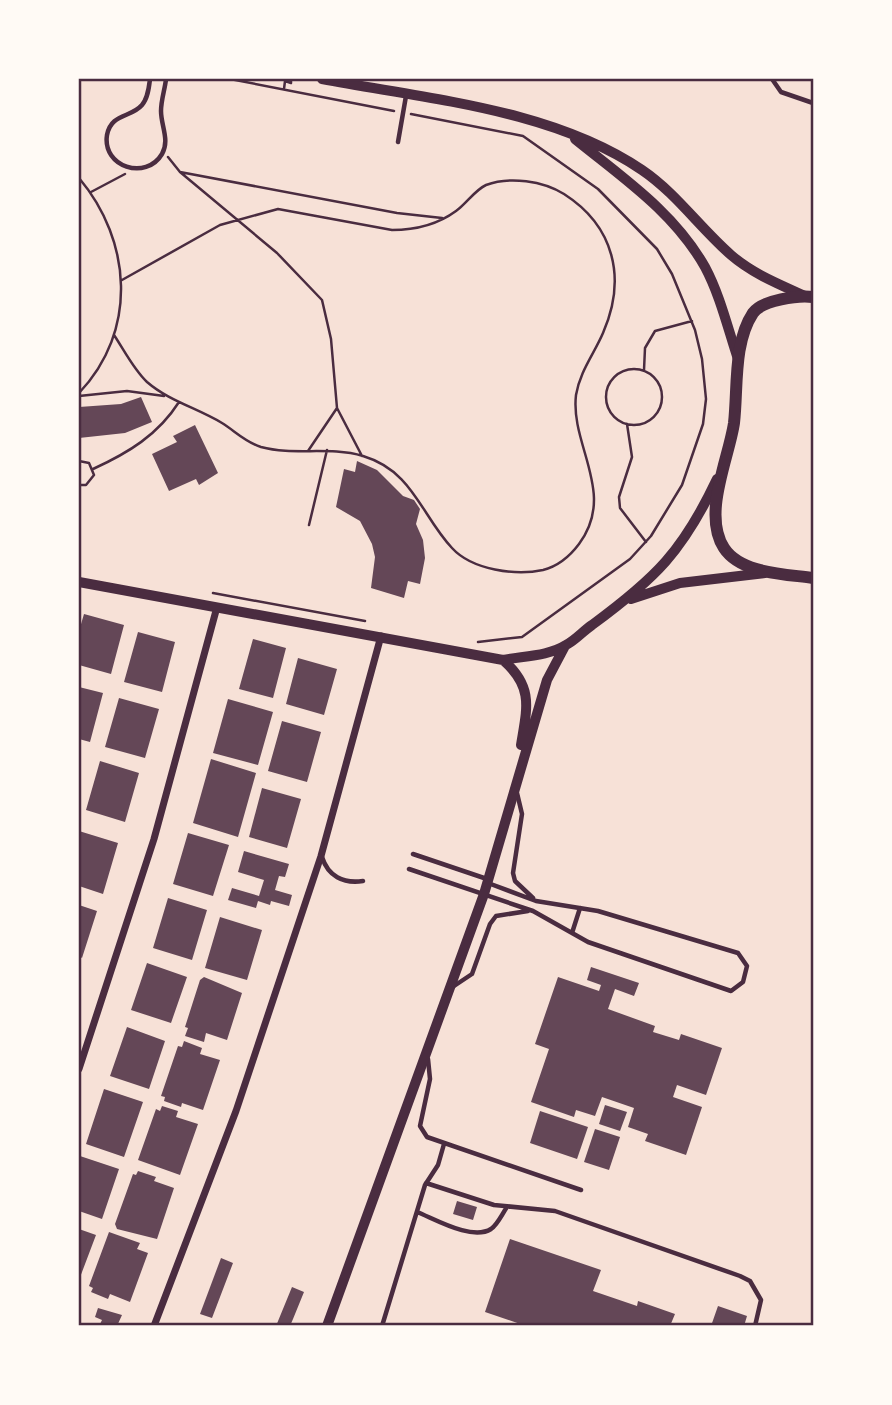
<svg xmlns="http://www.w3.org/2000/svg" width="892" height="1405" font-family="'Golos Text',sans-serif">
<rect width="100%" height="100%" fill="#f7e1d7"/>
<path fill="#644757" d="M141,397l11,25 -27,11 -46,5v-31l42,-3z
M195,425l23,48 -19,12 -3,-6 -27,12 -17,-37 25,-12 -4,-6z
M357,461l20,9 26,26 11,4 6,9 -4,15 7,16 2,18 -5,26 -12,-3 -4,17 -33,-10 4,-31 -3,-13 -12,-23 -24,-14 8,-38 11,3z
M84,614l40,11 -13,49 -32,-9v-34z
M138,632l37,10 -13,50 -38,-10z
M253,639l33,9 -13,50 -34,-9z
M298,658l39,11 -13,46 -38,-11z
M79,687l24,6 -13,49 -11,-3z
M119,698l40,11 -14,49 -40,-11z
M228,699l45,13 -15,53 -45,-12z
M282,721l39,11 -14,50 -39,-11z
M211,759l45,14 -18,64 -45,-14z
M100,761l39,12 -14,49 -39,-12z
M262,788l39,11 -14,49 -38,-11z
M79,831l39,12 -15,51 -24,-8z
M188,833l41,12 -16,51 -40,-12z
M244,851l45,13 -4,13 -6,-1 -4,14 17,5 -3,11 -18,-5 -1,4 -12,-4 -2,7 -28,-8 4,-12 27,8 5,-16 -26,-8z
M168,898l39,12 -15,50 -39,-12z
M79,905l18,6 -15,47 -3,-2z
M220,917l42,13 -15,50 -42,-12z
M147,963l40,14 -16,46 -40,-13z
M591,967l48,16 -5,13 -19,-7 -7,20 47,17 -2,6 26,8 2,-6 41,14 -16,47 -29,-10 -4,12 29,10 -16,48 -41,-14 3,-7 -20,-7 6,-19 -32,-11 -7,19 -19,-6 -2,7 -43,-15 18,-53 -14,-5 23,-67 41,14 2,-6 -14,-5z
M204,977l38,16 -15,47 -21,-7 -2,9 -19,-6 3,-8 -3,-1 15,-47z
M127,1027l38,14 -16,48 -39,-13z
M184,1041l18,7 -2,6 20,6 -17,50 -21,-7 -1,4 -17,-6 1,-4 -4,-1 17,-50 4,1z
M104,1089l39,13 -19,55 -38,-13z
M605,1105l22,7 -7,19 -21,-7z
M162,1106l16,5 -2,6 22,7 -18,51 -42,-15 18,-51 4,2z
M540,1111l48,16 -11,32 -47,-16z
M595,1129l25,8 -11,33 -25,-8z
M80,1156l39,13 -17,50 -23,-8z
M138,1171l18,6 -2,4 20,7 -17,51 -40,-10 -2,-5 18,-50 3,1z
M457,1201l20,6 -4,13 -20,-6z
M79,1229l17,6 -17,45z
M109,1232l31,11 -3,6 11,4 -18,49 -20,-8 -2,5 -17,-7 2,-4 -4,-2z
M510,1239l91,31 -8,21 44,15 1,-5 37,13 -5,12h-144l-41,-14z
M221,1258l12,5 -21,55 -12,-4z
M292,1287l12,5 -11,27 -3,7h-14z
M718,1306l29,10 -3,10h-33z
M98,1308l24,7 -5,11h-18l3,-6 -7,-3z"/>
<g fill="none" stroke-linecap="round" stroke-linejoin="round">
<path stroke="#4a2c40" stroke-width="2.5" d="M230,79l164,32
M284,89l1,-8 6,2v-4
M411,114l112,22 75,53 59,60 15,25 23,56 7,29 4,40 -3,25 -21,61 -31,51 -21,23 -108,78 -44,5
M168,157l12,15 97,81 45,47 9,39 6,69 25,48
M180,172l217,41 45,5
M79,178c53,63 59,153 0,215
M91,192l34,-18
M114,335c10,15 20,35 33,47 22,19 50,26 75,41 13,8 23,19 39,24 33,9 68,-1 102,9 50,15 58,59 89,92 20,22 64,28 91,22 16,-4 27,-14 36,-26 38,-51 -9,-98 -3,-149 4,-24 18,-41 27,-62 24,-55 11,-107 -39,-139 -21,-13 -54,-18 -78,-9 -11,5 -20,19 -30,26 -19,14 -42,19 -64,19l-114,-21 -58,16 -98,55
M606 397a28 28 0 1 1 56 0a28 28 0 1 1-56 0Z
M644,370l1,-22 10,-17 37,-10
M79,396l48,-5 37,5
M627,424l5,33 -13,40 1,11 26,34
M308,451l29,-43
M79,461l10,2 5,12 -8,10h-7
M93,469c35,-16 65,-34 86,-67
M309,525l18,-75
M213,593l152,28"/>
<path stroke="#4a2c40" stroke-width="4.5" d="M150,79c-1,8 -2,19 -8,26 -11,13 -31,8 -35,30 -5,32 39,46 55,19 8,-14 -1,-28 -1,-43 0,-11 4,-22 5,-32
M772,79l9,13 32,11
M398,142l8,-46
M517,793l5,21 -9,59 2,8 18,17
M413,854l74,25
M322,857c6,19 21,27 41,24
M409,869l124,42 55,31 143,49 12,-9 4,-16 -9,-13 -140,-42 -62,-10 -48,-18
M572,933l8,-25
M454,986l18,-12 18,-50 6,-8 32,-5
M428,1059l2,20 -10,47 7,11 154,53
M426,1183l68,22 61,6 185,65 10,5 11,19 -6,26
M417,1212c18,7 55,29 74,17 7,-5 11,-15 16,-22
M382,1326l43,-141 13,-20 6,-21"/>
<path stroke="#4a2c40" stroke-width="7" d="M79,1069l75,-230 63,-232
M154,1326l82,-215 85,-255 60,-220"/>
<path stroke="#4a2c40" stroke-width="10" d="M322,79c105,20 230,30 320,91 34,23 58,58 89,85 22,19 48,29 74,41
M575,139c48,39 99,73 130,128 15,28 23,62 33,92
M79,582l424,78c20,-4 46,-4 63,-15 10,-5 17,-14 26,-20 64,-47 91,-74 125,-146
M631,599l49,-16 85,-10
M503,660c31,27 24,48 18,85
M327,1326l157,-432 63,-214 18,-34"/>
<path stroke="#4a2c40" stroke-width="12" d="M813,297c-14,-2 -51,3 -60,16 -20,30 -15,76 -19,110 -5,35 -32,91 -10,125 17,26 62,26 89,30"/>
</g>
<rect width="892" height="1405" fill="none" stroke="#fffaf5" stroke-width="161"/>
<rect x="80" y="80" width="732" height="1244" fill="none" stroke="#4a2c40" stroke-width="2.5"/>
</svg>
